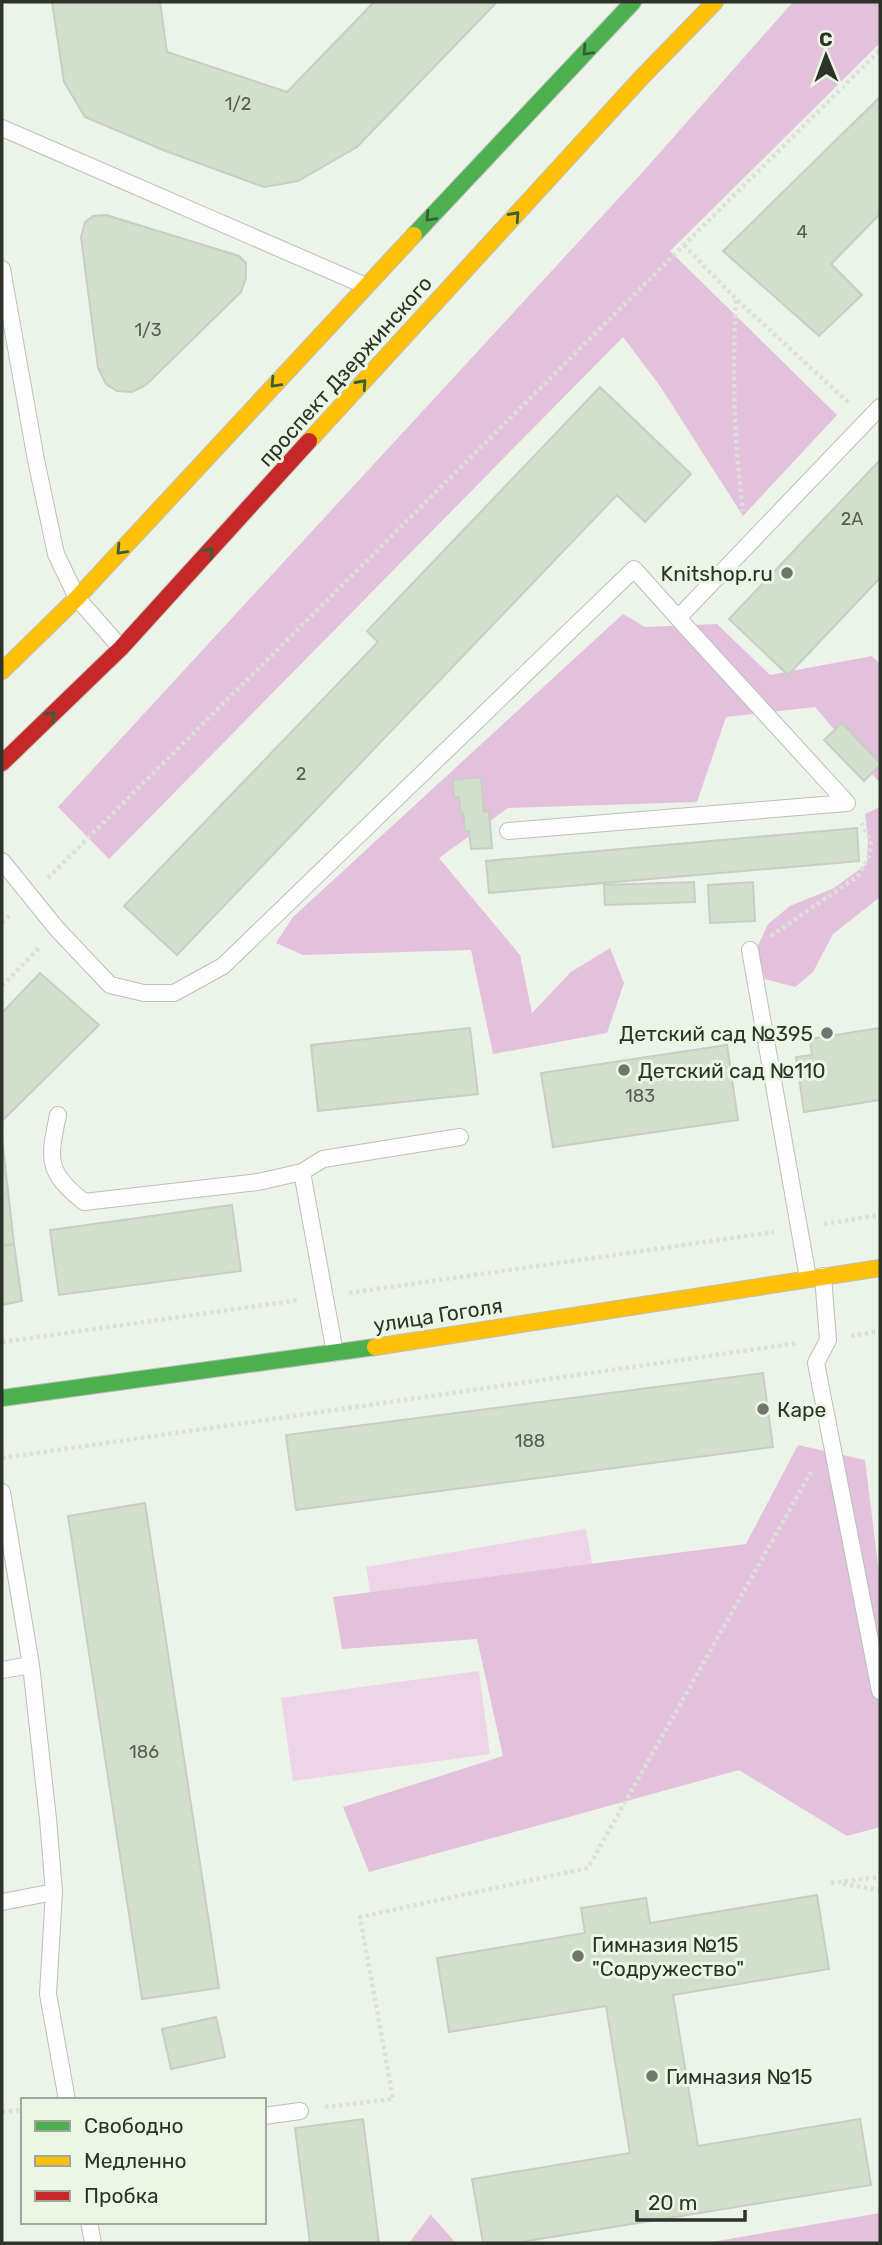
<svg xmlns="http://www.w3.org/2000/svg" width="882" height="2245" font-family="Rubik,sans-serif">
<rect width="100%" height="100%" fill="#ecf3e8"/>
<path fill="#edd4e7" d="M586,1529l11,64 -220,38 -11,-64z
M479,1671l11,83 -197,27 -12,-83z"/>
<path fill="#e3c0dc" d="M793,2h87v41l-210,208 167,164 -94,101 -83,-130 -37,-49 -514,522 -51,-52 583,-633z
M623,614l22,13 72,-3 53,51 102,-19 8,8v119l-65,-76 -89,10 -29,85 -189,6 -69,50 81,97 12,58 39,-41 39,-24 14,35 -17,50 -114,21 -22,-104 -168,5 -27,-12 17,-26z
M880,807v90l-47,37 -20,38 -18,15 -30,-8 -9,-29 12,-26 22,-18 44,-18 33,-24 1,-25 -3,-25z
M798,1445l67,15 15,121v246l-33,9 -108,-66 -370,102 -26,-65 160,-51 -26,-117 -135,10 -9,-52 413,-53z
M880,2213v30h-174z
M431,2214v1l25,28h-47z"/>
<path fill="#d2dfcb" stroke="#c8cdc5" stroke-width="2" d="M52,2h108l7,50 120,40 87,-90h123l-140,145 -59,34 -34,6 -101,-37 -78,-33 -21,-35z
M880,97v117l-49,50 31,31 -43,41 -96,-85z
M106,215l133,41 7,7v15l-5,14 -95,93 -14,7 -15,-1 -11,-7 -8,-16 -17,-131 4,-15 8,-6z
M600,387l91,87 -46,48 -28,-27 -440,460 -53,-49 254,-264 -11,-11z
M880,460v118l-92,97 -59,-56z
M842,723l38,40v2l-16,16 -40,-41z
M481,777l3,35 5,-1 3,37 -21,1 -2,-18h-4l-2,-18 -2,1 -2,-17h-5l-1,-17z
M857,828l2,33 -370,32 -3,-32z
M694,882l1,20 -90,3 -1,-20z
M753,882l2,39 -45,2 -2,-38z
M40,973l59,52 -97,96v-108z
M470,1028l8,66 -160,17 -7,-66z
M880,1028v72l-76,12 -8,-55 16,-2 -2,-16z
M727,1045l11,75 -185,27 -12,-74z
M2,1138l12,106 -12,2z
M232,1205l9,66 -182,24 -9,-65z
M14,1244l8,57 -20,4v-59z
M763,1373l10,74 -477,63 -10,-75z
M145,1503l74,485 -77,11 -74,-483z
M817,1895l12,74 -156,26 25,151 162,-27 11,66 -356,58h-32l-11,-64 158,-26 -24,-147 -157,26 -12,-74 148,-25 -4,-25 65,-10 4,25z
M216,2017l9,40 -54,12 -9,-40z
M363,2119l16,124h-69l-15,-115z"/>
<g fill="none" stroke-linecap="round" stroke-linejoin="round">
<defs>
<path id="lane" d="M2,128l364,158
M2,269l34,191 20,94 21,44 44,50
M508,831l339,-28 -169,-185
M2,861l55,68 53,56 34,8h30l49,-27 411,-397 44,49 202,-211
M750,950l58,328
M58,1115c-10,46 -11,57 26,87l174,-20 44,-10 21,-13 137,-22
M302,1172l33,181
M823,1276l5,64 -12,23 64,328
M2,1492l29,173 17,154 6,73 -6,102 19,106
M2,1670l29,-5
M2,1902l52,-10
M264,2116l36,-5
M89,2222l4,21"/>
<path id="fast" d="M414,235l219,-233
M2,1398l373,-51"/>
<path id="slow" d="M309,441l333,-364 73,-75
M2,671l75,-73 337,-363
M375,1347l505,-79"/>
<path id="jam" d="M2,763l119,-115 188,-207"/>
</defs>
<use href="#lane" stroke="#bbc0b8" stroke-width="18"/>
<use href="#fast" stroke="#bbc0b8" stroke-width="18"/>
<use href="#slow" stroke="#bbc0b8" stroke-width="18"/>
<use href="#jam" stroke="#bbc0b8" stroke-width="18"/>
<path stroke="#dddfdb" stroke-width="4.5" stroke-dasharray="3.5 3.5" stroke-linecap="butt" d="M684,245l52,54 114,105
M736,300c-4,73 -2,139 7,211
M48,878l832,-828
M2,923l9,-9
M771,936l87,-60 12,-22 1,-13 -9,-18
M2,986l38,-39
M824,1224l56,-9
M349,1293l425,-61
M851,1336l29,-5
M2,1342l297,-42
M2,1458l796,-115
M831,1883l49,-6
M843,1884l37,6
M325,2107l68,-8 -33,-182 228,-49 223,-396
M2,2112l21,-2"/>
<use href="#lane" stroke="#fcfdfc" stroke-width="16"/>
<use href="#fast" stroke="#4caf50" stroke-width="16"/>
<use href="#slow" stroke="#ffc107" stroke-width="16"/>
<use href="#jam" stroke="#c62828" stroke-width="16"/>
</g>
<defs><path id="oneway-chevron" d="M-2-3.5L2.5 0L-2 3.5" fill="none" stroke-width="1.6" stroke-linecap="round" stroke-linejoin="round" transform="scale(1.75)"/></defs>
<g stroke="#385e38">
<use href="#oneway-chevron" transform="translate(587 51) rotate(133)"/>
<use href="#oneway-chevron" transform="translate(515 216) rotate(-48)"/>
<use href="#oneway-chevron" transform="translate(430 217) rotate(133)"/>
<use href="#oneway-chevron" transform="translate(275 383) rotate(133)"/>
<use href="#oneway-chevron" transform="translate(362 384) rotate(-48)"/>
<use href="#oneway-chevron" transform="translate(121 550) rotate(133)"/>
<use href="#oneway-chevron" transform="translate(209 552) rotate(-48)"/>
<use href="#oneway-chevron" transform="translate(51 716) rotate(-44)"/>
</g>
<g fill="#70766d" stroke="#ebf7e4" stroke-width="2.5">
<circle cx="787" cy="573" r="7"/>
<circle cx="827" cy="1033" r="7"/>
<circle cx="624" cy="1070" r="7"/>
<circle cx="763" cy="1409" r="7"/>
<circle cx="578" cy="1956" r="7"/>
<circle cx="652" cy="2076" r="7"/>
</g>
<g text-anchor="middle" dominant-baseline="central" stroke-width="6" stroke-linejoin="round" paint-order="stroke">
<g font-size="18" fill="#565d53">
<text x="238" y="104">1/2</text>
<text x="802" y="232">4</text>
<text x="148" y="330">1/3</text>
<text x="852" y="519">2А</text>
<text x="301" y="774">2</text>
<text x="640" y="1096">183</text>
<text x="530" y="1441">188</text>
<text x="144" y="1752">186</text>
</g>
<g font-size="21" fill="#2d322b" stroke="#ebf7e4">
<text transform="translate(345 371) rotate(-48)">проспект Дзержинского</text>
<text transform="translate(438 1315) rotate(-9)">улица Гоголя</text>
</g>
<g font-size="21" fill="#2d322b" stroke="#ebf7e4" text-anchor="start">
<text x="773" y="573" text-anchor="end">Knitshop.ru</text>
<text x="813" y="1033" text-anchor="end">Детский сад №395</text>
<text x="638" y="1070">Детский сад №110</text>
<text x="777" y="1409">Каре</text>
<text x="592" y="1944">Гимназия №15<tspan x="592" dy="24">"Содружество"</tspan></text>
<text x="666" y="2076">Гимназия №15</text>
</g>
</g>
<rect width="882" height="2245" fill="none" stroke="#2d322b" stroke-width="7"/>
<rect x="21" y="2098" width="245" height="126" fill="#ebf7e4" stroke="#9fa89a" stroke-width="2"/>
<rect x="35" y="2121" width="35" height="10" fill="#4caf50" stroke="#9fa89a" stroke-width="2"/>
<text x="84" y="2133" font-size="21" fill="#2d322b">Свободно</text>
<rect x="35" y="2156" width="35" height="10" fill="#ffc107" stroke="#9fa89a" stroke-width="2"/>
<text x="84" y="2168" font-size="21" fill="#2d322b">Медленно</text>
<rect x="35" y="2191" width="35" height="10" fill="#c62828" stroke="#9fa89a" stroke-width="2"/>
<text x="84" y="2203" font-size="21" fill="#2d322b">Пробка</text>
<g transform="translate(826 56) rotate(359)" stroke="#ebf7e4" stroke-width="5" paint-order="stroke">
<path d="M0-5L12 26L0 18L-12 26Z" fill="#2d322b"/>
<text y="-10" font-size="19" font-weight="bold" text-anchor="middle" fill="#2d322b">С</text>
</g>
<path d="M637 2210v10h108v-10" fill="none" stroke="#2d322b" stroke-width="3.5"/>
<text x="648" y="2210" font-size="21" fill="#2d322b" stroke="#ebf7e4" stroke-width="5" paint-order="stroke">20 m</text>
</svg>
